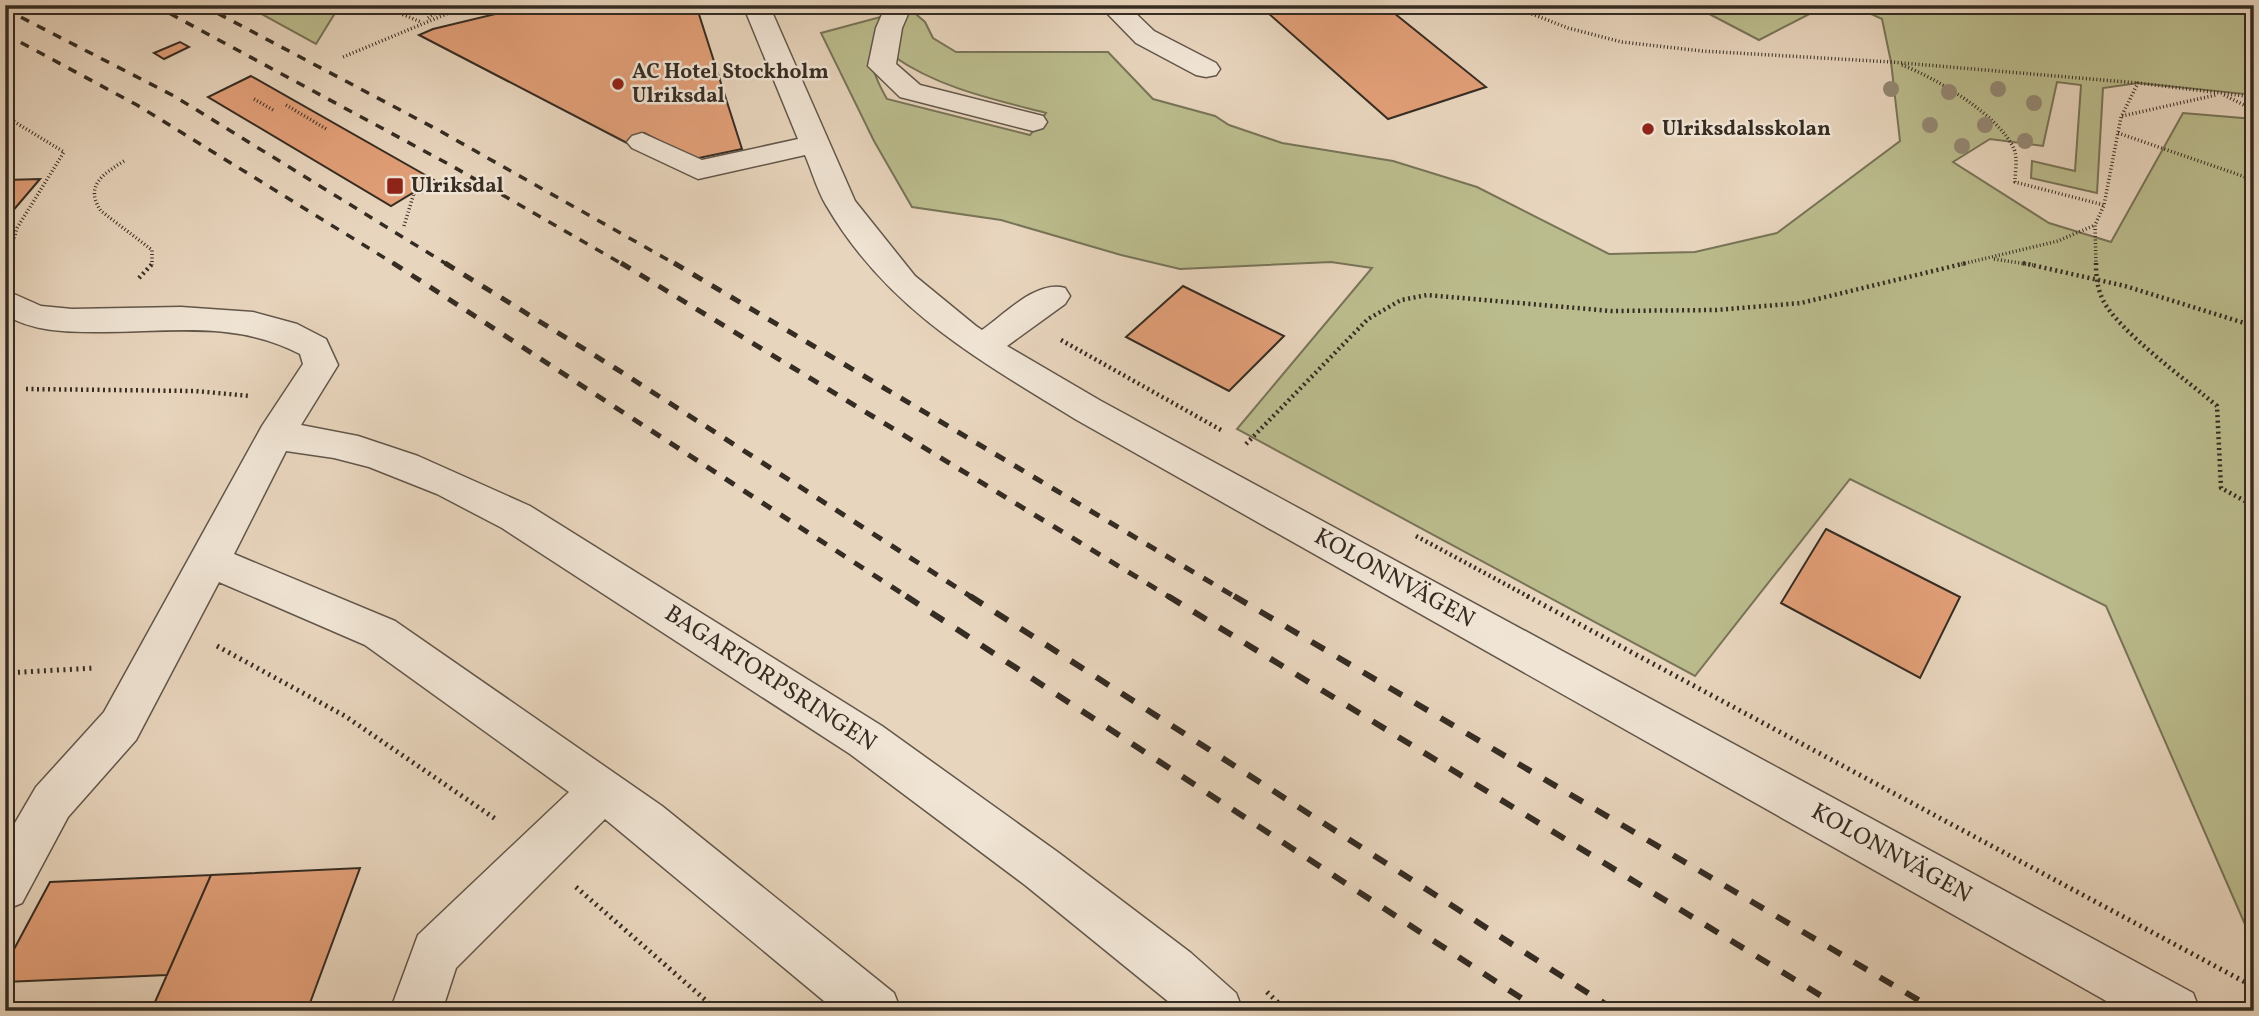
<svg xmlns="http://www.w3.org/2000/svg" width="2259" height="1016" font-family="Vollkorn,serif">
<rect width="100%" height="100%" fill="#e8d5bd"/>
<filter id="stains"><feTurbulence type="fractalNoise" baseFrequency=".00286" numOctaves="4"/><feColorMatrix values="0 0 0 0 .2 0 0 0 0 .09 0 0 0 0 .02 0 0 0 .5 -.17"/></filter>
<radialGradient id="worn" r=".72"><stop offset=".6" stop-color="#630" stop-opacity="0"/><stop offset="1" stop-color="#630" stop-opacity=".3"/></radialGradient>
<path fill="#bbbc8d" stroke="#787458" stroke-width="2" d="M245,5h76l14,8 -19,31z
M1692,5h135l-68,35z
M1852,5h402v90l-116,-12 -35,5 -6,105 -66,-15 1,-17 43,10 6,-86 -24,-3 -14,64 -53,-7 -37,23 96,61 62,19 72,-129 71,6v826l-148,-339 -256,-127 -155,197 -458,-247 135,-161 -41,-6 -151,7 -59,-14 -120,-35 -89,-13 -38,-66 -53,-108 67,-18c-18,40 -24,44 -1,84l143,36 16,-22c-54,-14 -107,-25 -153,-57l6,-24 11,-23 15,13 8,16 23,14h152l45,47 62,17 14,9 53,18 111,18 84,26 132,67 86,-2 82,-19 123,-92 -9,-79 -9,-43z"/>
<path fill="#e29f78" stroke="#352c23" stroke-width="2" d="M533,5h163l46,144 -48,10 -50,-26 -17,10 -208,-108 14,-6z
M1259,5h125l102,82 -98,32z
M180,42l9,5 -25,12 -10,-6z
M251,76l183,104 -43,26 -183,-109z
M40,179l-35,41v-40z
M1183,286l101,50 -55,55 -103,-54z
M1826,529l134,68 -40,81 -139,-75z
M360,868l-53,143h-156l60,-136z
M211,875l-44,100 -162,7v-16l45,-84z"/>
<g fill="none" stroke-linecap="round" stroke-linejoin="round">
<defs>
<path id="minor" d="M743,5h26l86,196 60,75 61,50 6,4c23,-16 54,-50 83,-42l5,8 -5,8 -58,42 94,55 1092,592 7,18h-76l-1049,-592c-98,-60 -189,-111 -249,-214 -9,-15 -14,-34 -21,-50l-107,24 -66,-31 -5,-6 5,-6 10,-3 60,27 96,-21z
M886,5h26l-10,23 -6,36 24,21 123,31 4,6 -4,6 -10,3 -133,-34 -32,-31 8,-38z
M1099,5h28l27,26 62,32 4,6 -4,6 -10,2 -10,-2 -60,-32z
M5,290l36,16 31,3 109,-2 72,5 44,12 29,15 12,26 -37,60 57,11 60,20 112,50 352,220 177,127 132,100 45,40 7,18h-63l-155,-126 -175,-131 -348,-226 -65,-34 -68,-27 -35,-9 -48,-7 -52,103 161,67 267,185 232,187 7,18h-65l-231,-192 -149,149 -14,43h-52l28,-76 151,-143 -204,-147 -146,-63 -83,158 -68,77 -46,86 -17,7v-70l31,-53 68,-75 158,-286 41,-62 -3,-10c-67,-35 -134,-21 -206,-22 -31,0 -61,-1 -89,-17z"/>
</defs>
<use href="#minor" stroke="#62564a" stroke-width="3"/>
<path stroke="#352c23" stroke-width="3.5" stroke-dasharray="1 2.5" stroke-linecap="butt" d="M380,5l41,17
M1509,5l59,23 54,14 80,9 189,11 247,21
M428,18l20,-13
M343,57l125,-52
M1902,65c34,13 97,50 112,84 4,10 1,23 1,33l89,23
M2224,95l30,15
M254,99l19,11
M286,105l42,25
M5,116l59,36 -47,76 -10,36
M2122,116l94,-21
M2118,133l136,47
M124,161c-21,13 -40,25 -23,50l51,39v15
M404,226l10,-33 57,-5
M1994,259l39,6
M1958,265l100,-24 37,-16
M2096,265l-1,-40 9,-20 17,-88 17,-34 116,14"/>
<path stroke="#352c23" stroke-width="4.5" stroke-dasharray="2 3.5" stroke-linecap="butt" d="M2023,263l102,23 129,40
M2096,263c0,13 1,25 7,37 14,30 86,82 114,106l4,82 33,18
M139,278l14,-15
M1061,340l160,90
M26,389l169,2 55,5
M1246,444l122,-125 33,-19 26,-5 184,16 105,-1 85,-7 165,-40
M1416,536l115,62"/>
<path stroke="#352c23" stroke-width="5" stroke-dasharray="2 4.5" stroke-linecap="butt" d="M1527,596l727,391
M217,646l128,70 152,104
M5,673l90,-5
M576,887l142,124
M1267,992l20,19"/>
<use href="#minor" fill="#f0e4d4" fill-rule="evenodd"/>
<path stroke="#352c23" stroke-width="3.5" stroke-dasharray="9 9" stroke-linecap="butt" d="M154,5l298,161 172,99
M202,5l238,126 237,134
M5,9l169,87 274,169
M5,34l132,71 259,160"/>
<path stroke="#352c23" stroke-width="5" stroke-dasharray="11 11" stroke-linecap="butt" d="M393,263l516,335
M445,263l170,105 358,230
M621,263l550,335
M674,263l563,335"/>
<path stroke="#352c23" stroke-width="6" stroke-dasharray="15 15" stroke-linecap="butt" d="M906,596l635,415
M970,596l646,415
M1168,596l678,415
M1234,596l703,415"/>
</g>
<g fill="#948874">
<circle cx="1891" cy="89" r="8"/>
<circle cx="1998" cy="89" r="8"/>
<circle cx="1949" cy="92" r="8"/>
<circle cx="2034" cy="103" r="8"/>
<circle cx="1930" cy="125" r="8"/>
<circle cx="1985" cy="125" r="8"/>
<circle cx="2025" cy="141" r="8"/>
<circle cx="1962" cy="146" r="8"/>
</g>
<g fill="#8f2418" stroke="#f0e4d4" stroke-width="2.5">
<circle cx="618" cy="84" r="7"/>
<circle cx="1648" cy="129" r="7"/>
<rect x="386" y="177" width="18" height="18" rx="3.5"/>
</g>
<g text-anchor="middle" dominant-baseline="central" stroke-width="5" stroke-linejoin="round" paint-order="stroke">
<g font-size="21" font-weight="bold" fill="#352c23" stroke="#f0e4d4" text-anchor="start">
<text x="632" y="72">AC Hotel Stockholm<tspan x="632" dy="24">Ulriksdal</tspan></text>
<text x="1662" y="129">Ulriksdalsskolan</text>
<text x="411" y="186">Ulriksdal</text>
</g>
<g font-size="24" fill="#352c23" stroke="#f0e4d4">
<text transform="translate(1394 579) rotate(29)">KOLONNVÄGEN</text>
<text transform="translate(770 679) rotate(33)">BAGARTORPSRINGEN</text>
<text transform="translate(1891 854) rotate(29)">KOLONNVÄGEN</text>
</g>
</g>
<rect width="2259" height="1016" fill="none" stroke="#e8d5bd" stroke-width="28"/>
<rect x="7" y="7" width="2245" height="1002" fill="none" stroke="#352c23" stroke-width="3.5"/>
<rect x="14" y="14" width="2231" height="988" fill="none" stroke="#352c23" stroke-width="2"/>
<rect width="100%" height="100%" filter="url(#stains)"/>
<rect width="100%" height="100%" fill="url(#worn)"/>
</svg>
